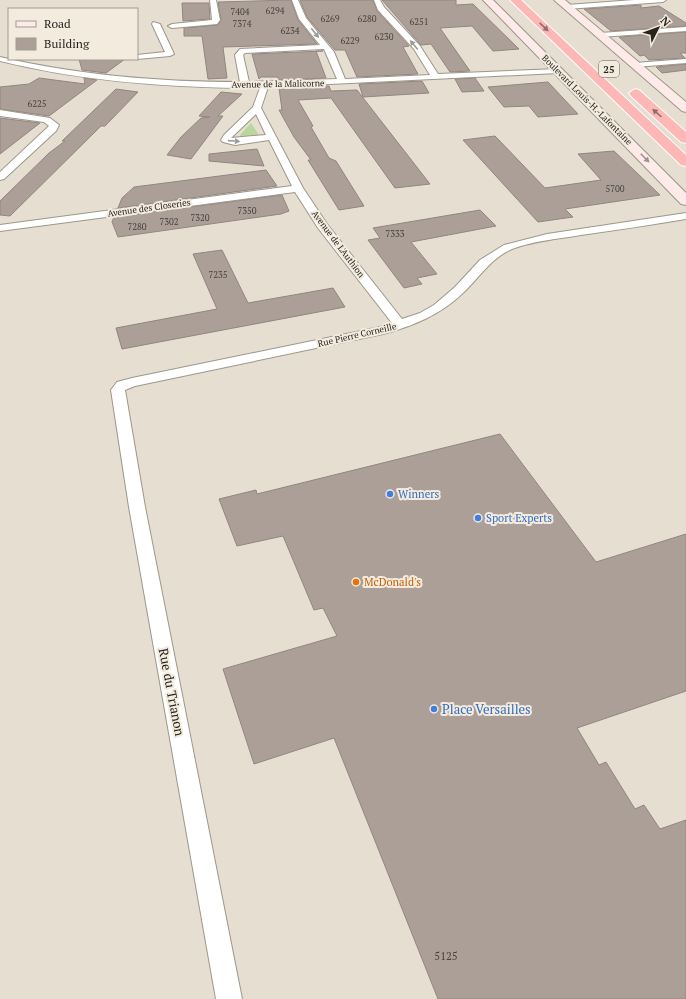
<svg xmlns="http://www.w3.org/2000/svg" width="686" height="999" font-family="'PT Serif',serif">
<rect width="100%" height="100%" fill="#e5ded1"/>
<path fill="#bad69f" d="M251,123l8,12 -19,1v-1z"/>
<path fill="#ac9f98" stroke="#92867f" d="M291,0l7,20 19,24 -94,3 4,31 -19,1 -6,-43h-18v-8l34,-3 3,-5 -3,-18z
M300,0h73l4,11 32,35 -6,1 15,27 -61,3 -12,-27h-10l-28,-33z
M382,0h74v5l17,-1 46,45 -26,2 -21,-25 -32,2 30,43 -20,1 -19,-28 -10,1z
M182,3h27l1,16 -27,2z
M641,5v3l18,-2 27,17v3l-75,5 -27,-22z
M686,32v21h-6l5,5 -36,2 -5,-5 -4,1 -21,-19z
M316,51l10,27 -48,2v-3h-17l-2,2 -7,-25 71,-3z
M79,59h46l-19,14 -24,-3z
M686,64v6l-24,3 -6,-6z
M39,78l46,6 -1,-6 13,2 -48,36 -49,-7v-22l29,-3z
M475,78l9,13 -22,1 -7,-13z
M422,81l7,12 -66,4 -4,-13z
M548,82l30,32 -40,3 -9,-11 -25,1 -16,-20z
M329,86l2,5 26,-1 73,94 -35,4 -64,-90 -33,2 15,26 -2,1 18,31 7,3 28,45 -25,4 -31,-50h3l-17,-23 -15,-27h3l-3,-22z
M116,89l22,3 -33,34h-4l-91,90 -10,-1v-14l49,-48 16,-12h-3z
M221,92l21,2 -24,22h5l-32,43 -24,-4 14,-18 20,-19 9,-1 -11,-1z
M0,118l40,5 -40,31z
M495,136l50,52 56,-8 -23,-26 36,-3 46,44 -95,14 8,8 -35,5 -75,-82z
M257,149l7,17 -55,-5v-7z
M266,170l11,16 -159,22 4,-10 12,-11z
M282,195l7,16 -8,3 -163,23 -6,-15 2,-5z
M480,210l16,16 -85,16 26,32 -20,4 5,6 -18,4 -36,-48 12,-2 -7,-10z
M222,250l26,53 85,-15 12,19 -223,42 -6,-21 101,-19 -24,-55z
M500,434l96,128 90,-28v157l-109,37 22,37 7,-3 29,47 9,-4 16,24 26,-9v179h-248l-104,-261 -80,26 -31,-95 114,-33 -14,-28 -9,2 -31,-74 -46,10 -18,-47 37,-9 1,4z"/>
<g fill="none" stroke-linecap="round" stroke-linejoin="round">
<defs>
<path id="minor" d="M210,0h6l4,20 -3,4 -45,4 -4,-2 4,-2 40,-4z
M292,0h6l8,18 28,34 11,27 85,-4 -16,-26 -36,-39 -4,-10h6l4,7 36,39 18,28 120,-5 4,2 -4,2 -290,14 -7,21 42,80 24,36 75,95 18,-6 14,-8 21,-18 25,-27 24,-15 43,-11 139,-21v6c-35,6 -70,11 -105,16 -23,4 -48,6 -69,14 -21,9 -33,29 -49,44 -23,22 -50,33 -80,41l-248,52 -10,4 20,117 97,492h-26l-87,-492 -18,-117 6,-8 15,-4 248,-51 12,-4 -74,-95 -23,-36 -295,39v-6l292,-39 -23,-46 -34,5 -12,-3 -2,-2 3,-5 29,-28 7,-19c-88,0 -175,-6 -260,-27v-4c78,18 160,25 240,25l-5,-27 5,-6 80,-4 -21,-26zM324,49l13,30 -88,3 -6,-27 2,-2zM256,114l10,21 -35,3z
M634,0h32l-3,2 -96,7 -4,-2 4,-2z
M153,22l7,2 14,30 -4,2 -33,3h-2h2v-4l28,-3 -13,-28z
M686,27v4l-86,6 -4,-2 4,-2z
M686,59v4l-51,4 -4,-2 4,-2z
M0,110l50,8 9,7 -3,6 -52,48 -4,1v-8l49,-46 -5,-4 -44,-6z"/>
<path id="secondary" d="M483,0h10l193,193v12l-5,-1z
M554,0h11l121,102v10l-4,-1z"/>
<path id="motorway" d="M510,0h11l165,155v11l-5,-1z
M635,89l4,1 47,42v11l-5,-1 -50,-46 -2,-3z"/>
</defs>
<use href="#minor" stroke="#9d978b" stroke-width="2"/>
<use href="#secondary" stroke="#9d978b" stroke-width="2"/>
<use href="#motorway" stroke="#fff" stroke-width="2"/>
<use href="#minor" fill="#fff" fill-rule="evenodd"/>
<use href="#secondary" fill="#feeae9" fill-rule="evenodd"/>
<use href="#motorway" fill="#fdb8b6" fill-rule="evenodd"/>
</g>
<defs><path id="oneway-solid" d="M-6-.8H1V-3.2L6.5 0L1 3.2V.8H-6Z"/></defs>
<g fill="#926e6b">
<use href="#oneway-solid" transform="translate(544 27) rotate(43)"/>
<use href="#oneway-solid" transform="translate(657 113) rotate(-138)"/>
</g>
<g fill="#9e9c9b">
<use href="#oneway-solid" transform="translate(315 33) rotate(51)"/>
<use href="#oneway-solid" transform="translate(414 45) rotate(-130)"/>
<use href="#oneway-solid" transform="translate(234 141) rotate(4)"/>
</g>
<use fill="#9d918f" href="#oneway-solid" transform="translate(645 158) rotate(45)"/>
<g fill="#3f7fe0" stroke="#f2ebde" stroke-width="1.5">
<circle cx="390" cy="494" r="4"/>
<circle cx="478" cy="518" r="4"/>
<circle cx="434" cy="709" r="4"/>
</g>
<circle fill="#e8710a" stroke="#f2ebde" stroke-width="1.5" cx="356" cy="582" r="4"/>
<g text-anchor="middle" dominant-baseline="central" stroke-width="4" stroke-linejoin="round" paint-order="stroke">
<g font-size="9" fill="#48433e">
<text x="275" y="11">6294</text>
<text x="240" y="12">7404</text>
<text x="330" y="19">6269</text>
<text x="367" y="19">6280</text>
<text x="419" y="22">6251</text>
<text x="242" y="24">7374</text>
<text x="290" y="31">6234</text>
<text x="384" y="37">6230</text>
<text x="350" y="41">6229</text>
<text x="37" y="104">6225</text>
<text x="615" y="189">5700</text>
<text x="247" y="211">7350</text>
<text x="200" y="218">7320</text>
<text x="169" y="222">7302</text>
<text x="137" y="227">7280</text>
<text x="395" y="234">7333</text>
<text x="218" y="275">7235</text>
</g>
<g font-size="9" fill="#272420" stroke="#f2ebde">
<text transform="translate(278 84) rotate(-1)">Avenue de la Malicorne</text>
<text transform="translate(587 100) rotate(45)">Boulevard Louis-H.-Lafontaine</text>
<text transform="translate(149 208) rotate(-8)">Avenue des Closeries</text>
<text transform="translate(338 244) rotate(53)">Avenue de L'Authion</text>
<text transform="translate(357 335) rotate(-13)">Rue Pierre Corneille</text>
</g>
<rect fill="#f2ebde" stroke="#646059" stroke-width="1" x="599" y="61" width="20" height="16" rx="3"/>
<g font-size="10" font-weight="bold" fill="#272420">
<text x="609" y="69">25</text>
</g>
<g font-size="11" fill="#366cbe" stroke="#f2ebde" text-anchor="start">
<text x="398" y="494">Winners</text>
<text x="486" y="518">Sport Experts</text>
</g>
<g font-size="11" fill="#c56008" stroke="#f2ebde" text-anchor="start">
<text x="364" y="582">McDonald's</text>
</g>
<g font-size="11" fill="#48433e">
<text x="446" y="956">5125</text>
</g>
<g font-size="13" fill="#272420" stroke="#f2ebde">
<text transform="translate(172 692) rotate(79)">Rue du Trianon</text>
</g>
<g font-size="13" fill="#366cbe" stroke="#f2ebde" text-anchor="start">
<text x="442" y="709">Place Versailles</text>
</g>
</g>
<rect x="8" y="8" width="130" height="52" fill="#f2ebde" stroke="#a19b92"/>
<rect x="16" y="21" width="20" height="6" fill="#feeae9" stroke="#a19b92"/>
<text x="44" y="28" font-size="12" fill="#272420">Road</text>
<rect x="16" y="38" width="20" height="12" fill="#ac9f98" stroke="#a19b92"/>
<text x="44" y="48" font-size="12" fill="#272420">Building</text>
<g transform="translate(658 28) rotate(48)" stroke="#f2ebde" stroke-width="3" paint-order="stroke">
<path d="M0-3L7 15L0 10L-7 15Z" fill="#272420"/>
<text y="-6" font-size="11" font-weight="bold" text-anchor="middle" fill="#272420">N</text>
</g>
</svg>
